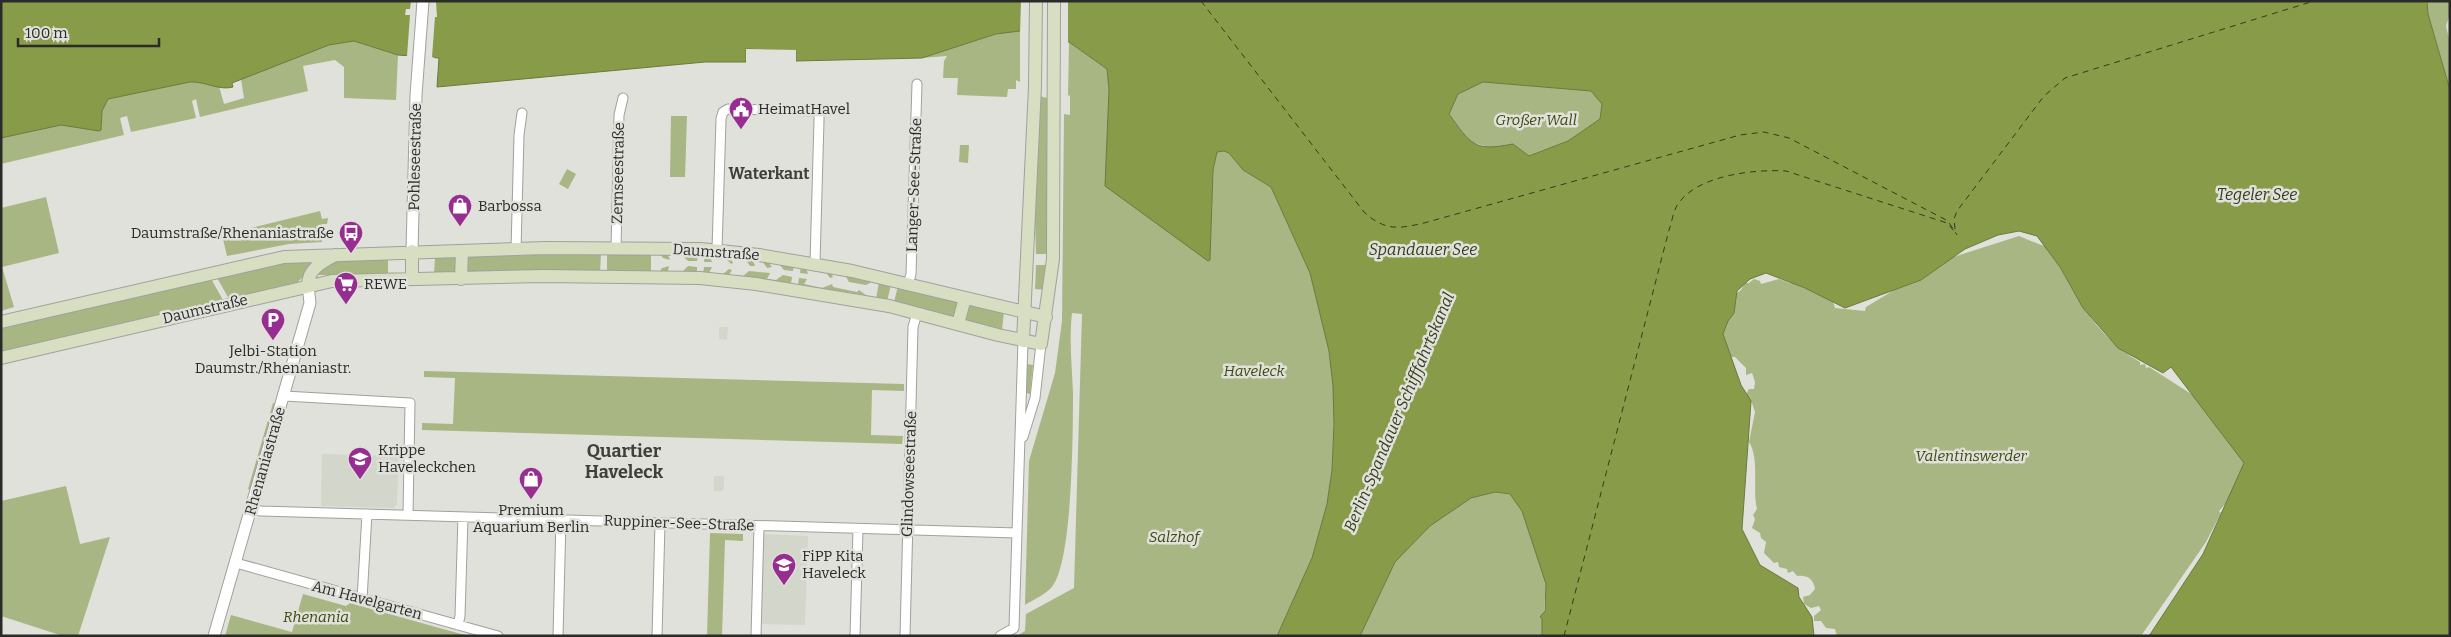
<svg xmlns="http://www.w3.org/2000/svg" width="2451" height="637" font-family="Bitter,serif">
<rect width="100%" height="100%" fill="#e0e1db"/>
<path fill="#d3d6ca" d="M719,327h9l-1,13 -8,-1z
M322,454l77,2 -2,48 -3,4 -73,-2z
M714,476h10v13l-3,2h-7z
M762,534l46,2 -3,89 -45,-1z"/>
<path fill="#a8b683" d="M2427,1h23v13l-4,12 4,16v48l-22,-76z
M1020,31v51l-4,-2v9h-8l-1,8 -50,-2 1,-17h-15l1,-17 3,-5 -25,2 75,-24z
M354,41l44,14 -2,45 -52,-2v-31l-9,-7 -32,6 5,25 -108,26 -4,-18 -4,2 4,17 -65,14 -4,-16 -7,2 4,17 -123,29v-26l60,-13 40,5 1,-19 6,-12 82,-17h11l18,4 5,18 20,-6 -3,-19 88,-34z
M1069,42l38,27 2,21 99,171 2,-1 3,-90 4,-18 7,-1 5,2 14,17 28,17 39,86 19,78 5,35v38l-2,46 -5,34 -15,54 -35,78h-260l8,-5 1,-17 48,-26 8,-274 -10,-1c-3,26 0,54 1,80 0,36 0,172 -22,195 -7,7 -18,12 -26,17l4,-144 26,-88 7,-52 2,-207 6,1v-19l-2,-1z
M1483,82l108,9 11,13 -2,15 -32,22 -39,15 -16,-12 -20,4 -23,-6 -21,-28 9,-20z
M1040,96l10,3 -3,155h-11l-1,-34z
M671,116h16l-2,61h-15z
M960,145h9l-1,18 -9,-1z
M567,169l9,5 -8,15 -9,-5z
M46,197l13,56 -57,14 12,40 -13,4v-103z
M320,211l2,8 6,-1 -1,6h-5v18l-33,2 -62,12 -5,-21z
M2019,236l22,9 8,1c23,44 45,90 91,116v3l5,-1 1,4 3,-1 47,30 57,61 -24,42 -10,11 2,2 -15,29 -65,94h-304l-2,-7 -9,-1 -5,-7h-7v-5l7,-6 -2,-4 -8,2 -7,-4 -1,-7 7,-2 5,-6c-2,-11 -8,-14 -18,-13l-4,-5 -5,2 -1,-4 -8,-2 -1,-5 -4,1 -10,-10 2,-11 -5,-4 -1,-5 -8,-5 3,-9 -2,-4 4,-6c-5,-19 3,-50 -8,-67l6,-30 -3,-9 -7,-7 4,-7h5l1,-7 -3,-9 -6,2v-7l-11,-11h-5l-14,-11 8,-29 10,-22 7,-5 4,-7h4l5,-4 6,2 1,3 18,-5 11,4 3,-2 9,6 30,11 3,10 30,3 1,-4 78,-47z
M607,252h40l4,3v18h-44z
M601,253l-1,20 -133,1 1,-17z
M698,254l-1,7h-9l-6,-6h-14l2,5 -7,-2 -2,-3z
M705,254l89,10 -1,7 -9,-1 -5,-6 -10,-1 3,4 -5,1 -5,-7 -9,-1 2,6h-5l-5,-7 -14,-1 2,5 -2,1 -7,-7 -14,-1 2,6h-8z
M388,258v17h-72l16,-15z
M435,258h20l1,15 -22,1z
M317,261l-19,21 -69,17 -13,-23 55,-12z
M801,265l69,16v2l-4,2 -17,-3 -4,-7 -14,-2 2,4 -3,1 -5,-7 -19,-3 2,6 -8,-1z
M1036,265h14l-3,25 -12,-1z
M669,266l-1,5 14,1 6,-6 9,1v7l-37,-3 2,-3z
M704,267h8l-3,6 14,1 6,-5 3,1 -3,5 14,1 6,-5 21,2 -3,6 9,1 7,-5 9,2 -1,7 -88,-10z
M210,277l13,23 -222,52v-25z
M799,278l8,1 -3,5 18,4 10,-4 1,3 24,5 2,-2 7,5 -68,-10z
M879,282l12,3 -4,16 -11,-2z
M898,286l61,16 -6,15 -59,-15z
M970,305l34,7 -2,18 -37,-10z
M1027,364l6,1 -3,29 -4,-1z
M424,371l480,13v7l-32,-1 -1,45 32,1 -1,8 -480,-14v-7l31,1 2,-46 -31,-1z
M273,403l4,1 -25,87 -4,-2z
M66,486l14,58 30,-7 -32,99h-15l-62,-20v-115z
M1495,492l24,4 27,88 -4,52h-182l35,-74 35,-36 41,-28z
M710,533l33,1v7l-18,-1 -3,96h-15z
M303,594l43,12 4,-3 118,33h-243l6,-21 61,17z"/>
<path fill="#889b49" stroke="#6c793f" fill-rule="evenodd" d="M1,1h2426l1,13 22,76v546h-301l54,-82 41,-91 -73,-96 -8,6 -45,-25 -35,-40 -23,-41 -23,-31 -18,-5 -21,4 -33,14 -44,31 -76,28 -40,-20 -39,-15 -16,6 -13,12 -3,22 -6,8 -5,13 18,51 10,16 -9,128 18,36 38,23 1,9 13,20 2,19h-272v-18l-2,-1 5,-6 1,-27 -24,-73 -12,-17 -15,-2 -24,6 -41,28 -35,36 -35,74h-83l35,-78 15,-54 5,-34 2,-46 -1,-38 -4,-35 -19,-78 -39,-86 -28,-17 -14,-17 -5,-2 -7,1 -4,18 -3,90 -2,1 -103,-75 4,-96 -2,-21 -38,-27 -49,-11 -24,3 -74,24 -126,3v-10l-50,-2v13h-41l-268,25 2,-29 -41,-3 -44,-14 -25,4 -97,38 1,4c-14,4 -28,-6 -43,-5l-82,17 -6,12 -1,19 -2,1 -38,-6 -60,13zM1483,82l108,9 11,13 -2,15 -32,22 -39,15 -16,-12c-40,8 -42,0 -64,-30l9,-20z"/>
<path fill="#e0e1db" d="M411,1h25l1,16h-2l-3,40 3,1v2l-32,-2v-2h4l3,-41h-5l1,-6h4z
M1021,1h47v43l-48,-10z
M746,49l50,1v13l-2,-2 -1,-8 -45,-2v11l-2,2z"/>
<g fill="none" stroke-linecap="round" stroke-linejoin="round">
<path stroke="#343c19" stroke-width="1" stroke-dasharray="6 5" stroke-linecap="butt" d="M1201,1l163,211c21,19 34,17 60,11l316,-88 24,-3 25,6 159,83 9,14
M1955,229l-1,-10 3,-8 87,-115 21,-18 249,-77
M1564,636l105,-406c3,-8 4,-19 9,-26 19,-29 77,-35 108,-33l161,52 8,9"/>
<defs>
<path id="minor" d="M616,248l3,-133 4,-17
M516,250l3,-115 3,-22
M717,250l4,-131 2,-7 5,-3 87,2 4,3v6l-4,143
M908,285l3,-11 6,-190
M284,396l126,7 -2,112
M1023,437l12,-39 6,-54
M251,509l10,2 756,22
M236,563l262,73
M362,599l5,-85
M458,625l2,-9 3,-99
M558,636l3,-116
M657,636l3,-113
M756,636l3,-110
M855,636l3,-107
M905,636l8,-309 4,-14
M1000,636l14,-8 9,-287"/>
<path id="tertiary" d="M412,251l4,-156 7,-94
M214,636l96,-333 -2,-18"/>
<path id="secondary" d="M412,279v-28
M461,279l1,-28
M308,285c0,-16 14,-23 27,-30
M1,322l283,-65 261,-9 156,1 58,6 93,16 194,46
M958,324l7,-26
M1023,341l12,-255 1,-85
M1,358l331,-77 211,-5 157,2 56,6 133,22 109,29 43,9 12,-85 1,-258"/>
</defs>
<use href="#minor" stroke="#9fa19b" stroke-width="11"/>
<use href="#tertiary" stroke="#9fa19b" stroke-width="13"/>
<use href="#secondary" stroke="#9fa19b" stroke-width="14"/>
<use href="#minor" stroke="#fff" stroke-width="9"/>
<use href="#tertiary" stroke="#fff" stroke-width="11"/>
<use href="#secondary" stroke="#d8dec1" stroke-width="12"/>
</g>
<defs>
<symbol id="civic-pin" viewBox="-11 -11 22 30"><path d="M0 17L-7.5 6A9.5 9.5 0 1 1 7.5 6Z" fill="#972d90" stroke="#e0e1db"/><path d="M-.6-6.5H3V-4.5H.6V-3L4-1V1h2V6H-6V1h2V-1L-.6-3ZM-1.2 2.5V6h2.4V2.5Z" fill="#fff"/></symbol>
<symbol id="shop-pin" viewBox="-11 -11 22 30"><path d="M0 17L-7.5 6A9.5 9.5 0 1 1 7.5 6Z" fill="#972d90" stroke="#e0e1db"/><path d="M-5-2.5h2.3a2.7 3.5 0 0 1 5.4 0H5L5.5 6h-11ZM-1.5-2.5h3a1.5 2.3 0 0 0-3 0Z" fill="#fff"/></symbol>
<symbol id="bus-pin" viewBox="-11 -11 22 30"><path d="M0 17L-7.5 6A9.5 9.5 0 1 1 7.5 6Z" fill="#972d90" stroke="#e0e1db"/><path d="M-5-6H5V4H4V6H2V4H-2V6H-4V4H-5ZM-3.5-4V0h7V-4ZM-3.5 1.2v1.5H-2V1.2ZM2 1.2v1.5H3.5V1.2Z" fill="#fff"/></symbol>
<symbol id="supermarket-pin" viewBox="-11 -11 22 30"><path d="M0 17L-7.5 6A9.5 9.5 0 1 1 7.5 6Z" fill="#972d90" stroke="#e0e1db"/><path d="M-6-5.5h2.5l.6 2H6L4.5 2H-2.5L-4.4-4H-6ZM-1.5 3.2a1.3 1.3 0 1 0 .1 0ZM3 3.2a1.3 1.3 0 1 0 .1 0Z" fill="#fff"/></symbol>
<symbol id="parking-pin" viewBox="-11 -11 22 30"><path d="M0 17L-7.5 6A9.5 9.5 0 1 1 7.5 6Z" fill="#972d90" stroke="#e0e1db"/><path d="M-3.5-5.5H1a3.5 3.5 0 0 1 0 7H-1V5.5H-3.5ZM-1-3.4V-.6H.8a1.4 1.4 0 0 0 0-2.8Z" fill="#fff"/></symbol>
<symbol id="school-pin" viewBox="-11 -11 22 30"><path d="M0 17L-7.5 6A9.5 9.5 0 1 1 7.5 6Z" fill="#972d90" stroke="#e0e1db"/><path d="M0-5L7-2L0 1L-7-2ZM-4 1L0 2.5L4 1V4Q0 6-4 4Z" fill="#fff"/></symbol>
</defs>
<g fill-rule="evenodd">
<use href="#civic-pin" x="727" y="95" width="28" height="38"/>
<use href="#shop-pin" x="446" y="192" width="28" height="38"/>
<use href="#bus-pin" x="337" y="219" width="28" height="38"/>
<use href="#supermarket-pin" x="332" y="270" width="28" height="38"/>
<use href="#parking-pin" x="259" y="306" width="28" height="38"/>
<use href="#school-pin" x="346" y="445" width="28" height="38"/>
<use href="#shop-pin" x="517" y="465" width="28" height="38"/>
<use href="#school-pin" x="770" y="551" width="28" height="38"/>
</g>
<g text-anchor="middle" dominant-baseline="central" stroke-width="5" stroke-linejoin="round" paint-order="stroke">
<g font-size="15" fill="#2a2b29" stroke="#e0e1db" text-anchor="start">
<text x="758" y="109">HeimatHavel</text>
<text x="478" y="206">Barbossa</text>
<text x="334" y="233" text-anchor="end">Daumstraße/Rhenaniastraße</text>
<text x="364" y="284">REWE</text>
<text x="273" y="351" text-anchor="middle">Jelbi-Station<tspan x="273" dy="17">Daumstr./Rhenaniastr.</tspan></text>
<text x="378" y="450">Krippe<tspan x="378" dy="17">Haveleckchen</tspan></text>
<text x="531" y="510" text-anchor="middle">Premium<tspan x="531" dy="17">Aquarium Berlin</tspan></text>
<text x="802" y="556">FiPP Kita<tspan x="802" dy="17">Haveleck</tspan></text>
</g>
<g font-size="15" font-style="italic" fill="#3d490a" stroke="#e0e1db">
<text x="1536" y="120">Großer Wall</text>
<text x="1254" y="371">Haveleck</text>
<text x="1971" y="456">Valentinswerder</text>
<text x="1174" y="537">Salzhof</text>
<text x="316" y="617">Rhenania</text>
</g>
<g font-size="15" fill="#2a2b29" stroke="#e0e1db">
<text transform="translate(415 157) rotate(-89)">Pohleseestraße</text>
<text transform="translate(618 173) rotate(-89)">Zernseestraße</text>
<text transform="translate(914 185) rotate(-88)">Langer-See-Straße</text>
<text transform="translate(716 252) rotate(4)">Daumstraße</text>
<text transform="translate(205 309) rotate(-13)">Daumstraße</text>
<text transform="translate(265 461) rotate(-74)">Rhenaniastraße</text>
<text transform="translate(909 474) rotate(-88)">Glindowseestraße</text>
<text transform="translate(679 523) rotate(2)">Ruppiner-See-Straße</text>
<text transform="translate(367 600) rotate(15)">Am Havelgarten</text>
</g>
<g font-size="16" font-weight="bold" fill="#3e403b" stroke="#e0e1db">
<text x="769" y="173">Waterkant</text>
</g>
<g font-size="16" font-style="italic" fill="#343c19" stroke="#e0e1db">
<text x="2257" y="194">Tegeler See</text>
<text x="1423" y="249">Spandauer See</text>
<text transform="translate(1399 412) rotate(-67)">Berlin-Spandauer Schifffahrtskanal</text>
</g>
<g font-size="18" font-weight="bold" fill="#3e403b" stroke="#e0e1db">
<text x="624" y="451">Quartier<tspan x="624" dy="21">Haveleck</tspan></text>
</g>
</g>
<rect width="2451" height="637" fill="none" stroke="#2a2b29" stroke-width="5"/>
<path d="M18 38v8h141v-8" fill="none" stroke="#2a2b29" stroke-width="2.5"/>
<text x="25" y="38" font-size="15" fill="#2a2b29" stroke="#e0e1db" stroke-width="4" paint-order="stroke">100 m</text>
</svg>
